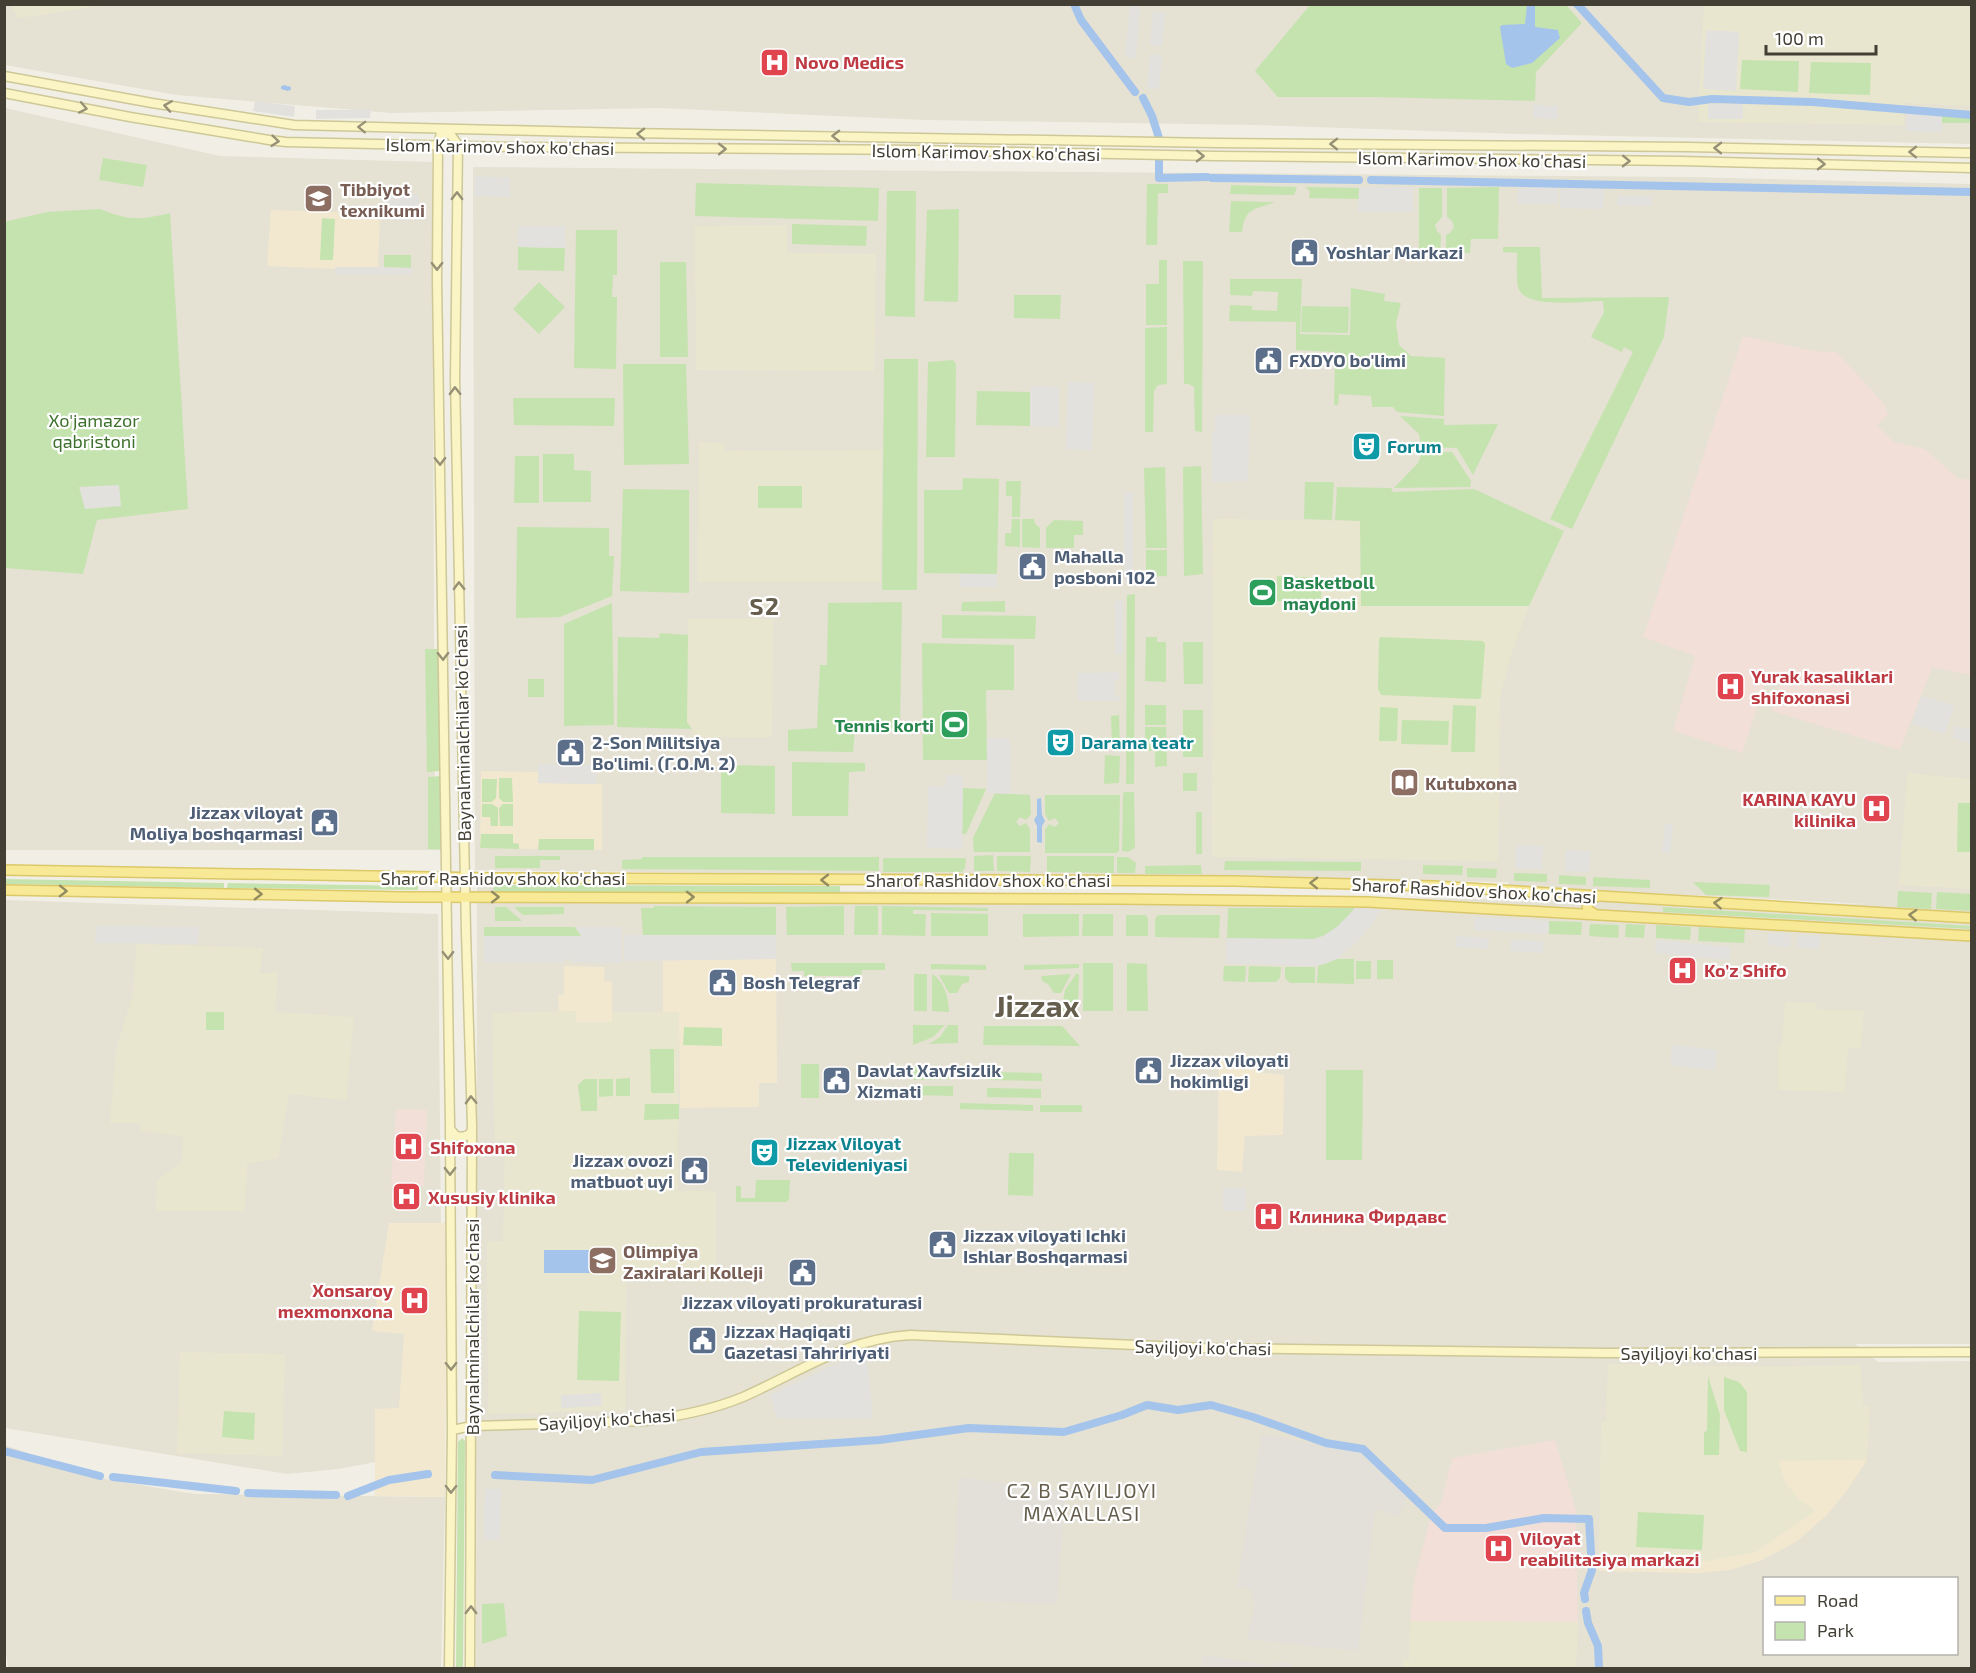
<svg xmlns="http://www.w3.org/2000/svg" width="1976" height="1673" font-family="'Exo 2',sans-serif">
<rect width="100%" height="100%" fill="#f1efe5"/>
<path fill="#e5e1d3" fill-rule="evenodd" d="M4,5h1967v139l-451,-10 -264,-9 -331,-5 -266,-12 -268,5 -214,-18 -172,-30z
M5,108l215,48 212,6 3,688h-430z
M473,167l1215,10 283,7v1160h-116l23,18 93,-1v307h-1495l1,-782 1392,18 -360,-18 -1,-4 -1033,-12zM1764,1578h192v76h-192z
M4,900l434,14 5,531 -67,17 -38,7 -51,5 -282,-46z
M4,1445l101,34 89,15 251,3 -4,171h-433l-4,-30z"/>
<path fill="#f2e8d0" d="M271,210l109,3 -2,54h-43v2l-68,-3z
M481,771l57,1v11l64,1v66l-122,-2z
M776,959l1,124h-18v24l-79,1 -1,-96h-16v-52z
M564,966l41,1 -1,14h8v41h-36l-1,-11 -16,1 -1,-17 6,-1z
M1219,1060l38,2v10l27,3 -1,60 -38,1 -3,36 -25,-2z
M389,1223h58l-2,274 -70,-1v-87l24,-1 5,-74 -32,-3z
M1778,1460h89l-19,29 -21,26 -31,27 -36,19 -30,9 -30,3 -101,-2v-13l108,3 92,-62 -14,-16z"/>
<path fill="#e3e0da" d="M1261,1434l102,18 44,46 -9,19 -23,-9 -17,143 -111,-12 8,-35 -4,-14 -14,-3z
M959,1477l106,15 -8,112 -105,-4z
M1203,1655l71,11 2,-4 15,1v5h-89z"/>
<path fill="#e9e6cf" d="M10,5h97l-88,13z
M1704,5h267v101l-66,-3 -1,22 -206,-3z
M787,225v28l89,1 -2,117 -178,-1 -1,-144z
M699,442l25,1v8l158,-1 -2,132h-183z
M1213,519l147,2 1,85h168l-17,46 -12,45 -2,164 -286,-4z
M688,619h85l-1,118h-80v-8l-5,-7z
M1907,773l64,6v110l-72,-4z
M136,944l127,4 -3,26 18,-2 -3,40 79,5 -8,83 -57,-6 -11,64 -31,6 -2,47h-89l1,-31 25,-18 1,-25 -43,-7 1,-7h-31l6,-73 18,-59z
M1785,1002l31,1 1,7h47l-3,39 -13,-1 -3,44 -67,-2v-43l4,-1z
M576,1011v11h36v-10h67l-1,179h38v91l-90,-2 -1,130 -137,4 -1,-172 16,-1 2,-100 -10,-1 -3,-127z
M180,1352l105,2 -3,102 -105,-3z
M1608,1364l162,3 91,-2 2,40 7,1 -3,54 -89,1 7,22 14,16 16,12 -59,41 -49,9 -108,-3 2,-136h5z
M1410,1621l168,1 -2,46h-173v-8h6z"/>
<path fill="#f1dfd8" d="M1743,336l73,15 21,1 48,53 3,10 -11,10 17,17 31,7 33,29 13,2v195l-39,-8 -32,83 -128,-39 9,-31 -13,-4 -26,77 -69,-22 22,-75 -52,-19z
M396,1109l31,1 -3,76 -33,-1z
M1555,1440l21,70 2,112 -168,-1 4,-40 17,-66 10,-12 11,-45z"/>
<path fill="#c5e3af" d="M1310,5h256l16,18 -46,49 -1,29 -160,-4h-97l-23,-26z
M1742,60l57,1 -1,31 -58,-3z
M1811,62l60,1 -1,32 -61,-2z
M1942,111l29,1v11h-29z
M103,158l44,7 -4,22 -44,-7z
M696,183l183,5 -1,33 -183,-5z
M1147,184h21v9h-10l-1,52h-11z
M1231,185l66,2 -3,8 -64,-1z
M1306,187l57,1v11l-54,-1 1,-6z
M1499,187l-1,52h-27l-1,14h-24v-18l4,-2 4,-6 -2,-6 -5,-4v-29z
M1419,188h23v29l-7,8 2,6 4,4 -1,20h-21z
M887,191h29l-1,126 -30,-1z
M1231,201l44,1c-17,8 -30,3 -33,30h-13z
M100,209c30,12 40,11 70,4l18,296 -91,11 -14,54 -78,-6 -1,-346 43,-10z
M959,209l-1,93 -34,-1 3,-91z
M322,218l13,1 -2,41h-13z
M792,224l75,2 -1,20 -74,-2z
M576,230h41v45h-4l-1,22h5l-1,72 -42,-1z
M518,247l47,1 -1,23 -46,-1z
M1503,247h37l2,51 127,-1 -5,40 -92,192 -22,-10 83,-167 -9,-5 -2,5 -31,-15 13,-25 -1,-11c-19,0 -79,9 -85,-14 -2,-11 -1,-23 -1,-34l-14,-1z
M384,255h27v13l-27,-1z
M1159,260h8v65h-21v-41h13z
M1183,261h20l-1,171 -7,-1 -1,-44 -5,-3h-5z
M660,262h26l2,95h-28z
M1230,279h72l-2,55 50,1 1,-47 34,6 -1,7 17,2 -5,20 3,22 12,11 34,2 -1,58 -47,-4 -4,-5h-21l-1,-11 -32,-2 -1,11h-4l1,-53 -39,-2v-28l-67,-1 1,-16 22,1v4l25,1 1,-19 -25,-1 -1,5 -22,-1z
M539,282l26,25 -26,27 -26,-25z
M1014,295h47l-1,24 -46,-1z
M1302,306l47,1 -1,26 -47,-1z
M1167,327v57l-9,1 -4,6 -1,41h-8v-104z
M884,359h34l-1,231h-35z
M953,360l3,4 -1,93h-29l2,-95z
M623,364h63l3,100 -65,1z
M977,391l53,1v34l-54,-1z
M513,398h102l-1,28 -100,-1z
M1400,416l44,3v6l54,-1 -25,51 -16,-27 -36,-1 -2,-13z
M1422,452h30l19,29 -1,6 -76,1 24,-25z
M543,454h31v16l17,1v31h-48z
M515,456h24v47h-25z
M1201,466l2,108 -19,2 -1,-109z
M1165,467l2,81h-21l-2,-80z
M963,478l36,1 -2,95 -73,-1v-83h38z
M1006,481h15l-1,36h-8v-21h-6z
M1305,482h29l-2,38 -28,-1z
M758,486h44v22h-44z
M1337,487l54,1 2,4 81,-3 90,42 -35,75h-168l-1,-85 -25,-1z
M623,489l66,1v103l-69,-2z
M1012,519h8v28l-15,-1v-13h6z
M1022,519h12l1,5 5,4v20l-18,-1z
M1054,520l29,1v14h-9v13h-28v-20z
M517,527l92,1v28h5l-2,40 -52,21 -44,1z
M1146,550h21v26l-21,1z
M1277,576l45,2 -1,24 -44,-1z
M1252,586h20v12h-21z
M1135,594l-1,190h-8l1,-189z
M1005,601v11l-44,-1 1,-9z
M902,602l-2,129 -45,-3 -2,24 -65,-1v-21l29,-2 3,-63h7l1,-62z
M612,603l2,122 -50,1v-102z
M942,615l94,1 -1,23 -93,-1z
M660,633l28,2 -1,87 5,7 -75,-2 1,-90 41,1z
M1146,637h11v5h9v40l-21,-1z
M1381,637l102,4 2,3 -4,54 -4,1 -96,-4 -3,-6 1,-50z
M1183,642h20v42h-19z
M922,643l92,2v45h-28l1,70h-64z
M425,649h14l2,122 -14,1z
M528,679h16v18h-16z
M1145,705h21v20h-21z
M1453,705l23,1 -1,46h-24z
M1380,707l18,1 -1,33h-18z
M1183,710h20v47h-20z
M1119,715l1,33 -8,-3 -1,-29z
M1402,720l47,1 -1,24 -47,-1z
M1145,727h21l1,39 -12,1v-16h-10z
M1105,755l15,1 -1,27 -15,1z
M792,762l73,1v8l-16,1 -1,44h-56z
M721,765l54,1v48l-54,-1z
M1183,773h14v18h-14z
M441,776l1,74 -14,-1v-72z
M499,778h13l1,24h-10l-4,-4z
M482,779h15l-1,19 -4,4h-10z
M963,788l23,1 -20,45h-4z
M1124,792h10l1,56 -7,4 -6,-1 1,-56z
M995,793l35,2 1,19 -5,6 -6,-3 -4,5 4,4 6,-3 4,6v23h-56l-1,-14z
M1045,795h75l-1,56 -3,2h-71v-23l4,-6 6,3 4,-4 -4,-5 -6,3 -4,-7z
M1958,803h13v49h-14z
M482,804h10l6,4v18h-7l-1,-9h-8z
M503,804h10v22h-13l-1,-18z
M1196,812h6v42h-6z
M481,834h32v9l6,1v5l-39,-1z
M539,839h55v11h-56z
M993,855l1,16h-20v-15z
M495,856h65v4h-20v8h-45z
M997,856h34l-1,16 -33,-1z
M1047,856h67v17l-67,-1z
M642,857h237v14l-257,-2v-9l20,-1z
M1117,857h11l8,6 -1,10h-18z
M883,858h83l-1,10 -3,4h-79z
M1225,861l136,1v9l-137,-1z
M1201,865l1,9h-57v-8z
M1423,865l40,1 -1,9 -39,-1z
M1467,868l30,1 -1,9 -29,-1z
M1514,873l33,1v8l-33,-1z
M1559,875l27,2v8l-27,-1z
M1593,877l57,3v8l-57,-2z
M5,879l219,4v5l-219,-4z
M1693,882l77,3 -1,12 -63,-2z
M228,883l190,3v4l-191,-2z
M496,885l344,1v7l-344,-1 -3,-3z
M1898,891l34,2 -1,16 -34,-2z
M1937,892l34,2v17l-35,-2z
M654,906l122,1v28h-133l-2,-27h13z
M844,906v29h-57l-1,-28z
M855,906h23v29h-24z
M882,906l106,2v3l-75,-1v4h13l-1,22 -43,-1z
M495,907h11l16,14h-27z
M514,907h50v7l-41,1z
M1663,907l308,19v3l-308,-17z
M1228,908h127c-9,11 -19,22 -32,28 -20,9 -73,3 -96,2z
M931,913l57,1v22h-57z
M1023,914h56v22l-56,1z
M1083,914h30v22h-31z
M1126,915h20l2,4v17h-22z
M1158,915h62l-1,23 -64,-1v-18z
M1549,921l33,1 -1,13 -32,-1z
M1590,924l29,1 -1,13 -29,-2z
M1626,924l19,1 -1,13 -19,-1z
M1656,925l35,2 -1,13 -34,-2z
M484,927h91l7,9h-98z
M1699,927l46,2 -1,14 -46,-2z
M1338,959h16v25l-37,-1 1,-17z
M1377,960h16v19h-16z
M1356,961h15v18h-15z
M791,963h94v7h-23l-1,6h-57v-5h-12z
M1083,963h30v48h-30z
M1127,963l20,1 1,47h-21z
M931,964l55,1v5l-55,-1z
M1079,964v4l-55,2v-5z
M1224,966h22l-1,16 -22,-1z
M1249,966l32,1 -1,11 -4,4h-28z
M1285,967h30v16h-25l-5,-5z
M914,974h13v37h-13z
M932,974c12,7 17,24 17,38l-17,-1z
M1071,974l-10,19h-7l-6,-9 -6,-3 -1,-5z
M1076,974h3l-1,37 -17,1 4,-22z
M939,975l30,1v6l-7,2 -5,9h-8z
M206,1012h18v18h-18z
M913,1025h32l-12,12 -20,8z
M948,1025h10v18l-29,1 11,-7z
M984,1026h78l18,20 -97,-1z
M684,1027l38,1v18l-39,-1z
M650,1049h24v44h-23z
M801,1064h18v34h-18z
M913,1066h8l1,5h31l1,8 -40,1z
M1326,1070h37l-1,90h-36z
M987,1072l55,1v8l-55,-1z
M630,1078v18h-14v-17z
M584,1079h13v32h-16l-3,-26z
M599,1079h14v17l-14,1z
M913,1086h40v10l-36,-1 -4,-2z
M987,1088l54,1v9l-54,-1z
M960,1103l73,2v6l-73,-2z
M645,1104h34v15l-35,1z
M1040,1105h42v7h-42z
M1009,1153h25l-1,43 -25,-1z
M756,1180h34l-1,19 -3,3h-50v-16h5v12h14z
M579,1311l42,1 -2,69 -42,-1z
M1708,1376l12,39 -1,40h-15v-22l3,-3z
M1724,1377l15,5 8,10v60l-7,-1 -16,-41z
M224,1411l31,2 -1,27 -32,-3z
M462,1438l3,3 -2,227h-7l2,-226z
M1638,1512l66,3 -2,35 -66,-3z
M504,1603l3,33 -25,8v-40z"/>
<path fill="#e2e1dd" d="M1130,5h10l-4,53 -11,-1z
M1153,11l12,1 -3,34 -12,-1z
M1706,30l33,2 -3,59 -33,-2z
M1150,54l12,1 -3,34 -12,-1z
M255,101l40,5 -1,11 -41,-6z
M1708,104h35v15h-35z
M1533,105l25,1v13l-25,-1z
M316,110h55l-1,8 -54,1z
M1907,111l35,1v20l-36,-1z
M475,176l35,2v19l-36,-1z
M1359,187h54v25h-55z
M1518,187h40v17h-40z
M1560,188l44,1 -1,20 -43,-1z
M388,194l31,1 -1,13h-8v13l-24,-1z
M1618,196h34v10l-35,-1z
M518,226h47v22l-47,-1z
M335,267l77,1v7l-77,-1z
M1068,382l26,1 -2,67 -26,-1z
M1030,386l29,1v40l-29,-1z
M1215,415h35l-2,66 -36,1v-50h3z
M119,485l2,21 -36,3 -6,-22z
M1124,492h9v91h-9z
M960,574h37v13h-37z
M1115,601h8v53h-8z
M1119,672v7l-5,1v17h6v4h-42v-28z
M1921,696l33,9 -9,29 -33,-10z
M1955,726l16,4v13l-19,-5z
M987,738h23v56l-23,-1z
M538,764l59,1 -1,19 -58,-1z
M946,775h17l-1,74 -35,-1 1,-62 17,1z
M1665,824h8l-3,29 -8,-1z
M1516,845l27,1 -1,23h-27z
M1566,850l24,1 -1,21 -24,-1z
M1355,908l27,2 -22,29 -22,19 -13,6 -14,2 -86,-3 2,-25 87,1 9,-3 14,-9z
M1474,917l75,4 -1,13 -74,-4z
M96,926l103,1 -1,17 -103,-1z
M575,927h47v36l-50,-1 -1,-3 -7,1v3l-80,-1v-26h97z
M1768,933l23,1 -1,13 -22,-2z
M624,935h152v24l-152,2z
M1798,935l22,1 -1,13 -22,-2z
M1456,936l33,2 -1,11 -33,-2z
M1511,940l32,1v12l-33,-2z
M1656,940l75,7 -2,13 -74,-7z
M1672,1045l45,5 -2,20 -45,-5z
M1223,1188h23v23h-23z
M866,1350l7,68h-96l-7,-23z
M601,1393l1,13 -41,2v-13z
M485,1489h16l-1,51h-16z"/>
<path fill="#a4c4eb" d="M1527,5h8v22l23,3 2,8 -28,25 -20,5 -6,-4 -6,-37 2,-2 23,-1z
M1041,798l1,17 3,6 -3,5v17l-5,-1v-16l-3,-6 3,-5v-16z
M544,1250h54v23h-54z"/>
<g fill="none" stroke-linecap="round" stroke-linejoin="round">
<path stroke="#a4c4eb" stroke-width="2" d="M285,86l-1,3 -2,-1v-1z
M285,87h2v2h-3z
M288,87l2,1v1l-3,1z"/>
<path stroke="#a4c4eb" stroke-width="8" d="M1074,4l7,16 54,72
M1577,4l86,94 26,4 23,-3 101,3 159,13
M1143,98l9,18 7,22
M1159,161v17l48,-1
M1212,178l147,2
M1371,180l601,12
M4,1451l96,25
M495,1475l97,5 109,-28 178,-12 90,-12 95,4 58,-17 25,-10 31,5 33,-5 42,12 73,26 37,6 82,79h41l58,-10 45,1 3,51 -8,23 1,6
M113,1477l123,14
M248,1493l88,2
M348,1496l41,-16 39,-6
M1586,1611l2,12 10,23 1,22"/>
<defs>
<path id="secondary" d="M4,76l148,27 142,22 334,8 588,10 472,4 284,6
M4,93l126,24 139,23 17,2 229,5 404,3 297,6 465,5 291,7
M442,129l-4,16 -1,134 13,847 2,304 -3,238
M440,131l11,4 7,10 -3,234 11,553 6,194 -2,542
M451,1130l5,6 7,1 7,-3 2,-5
M452,1430l20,-4 173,-5c33,-5 67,-11 98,-24 57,-25 102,-58 167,-62l294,13 403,5 365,-1"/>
<path id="primary" d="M4,870l488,8 743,3 198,5 539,32
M4,890l401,7 715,2 248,3 604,34
M1596,915l-8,-5 -1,-6 5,-6 7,-2"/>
</defs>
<use href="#secondary" stroke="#cec797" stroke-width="11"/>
<use href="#primary" stroke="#dbc868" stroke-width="12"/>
<use href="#secondary" stroke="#fbf5c5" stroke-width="8"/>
<use href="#primary" stroke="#f8e997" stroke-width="9"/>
</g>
<defs><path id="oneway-chevron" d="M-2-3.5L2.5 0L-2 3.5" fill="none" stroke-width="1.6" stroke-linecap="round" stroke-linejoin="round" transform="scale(1.5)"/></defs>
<g stroke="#969176">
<use href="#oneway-chevron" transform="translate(168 106) rotate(-171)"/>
<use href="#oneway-chevron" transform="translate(83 108) rotate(11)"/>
<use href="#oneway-chevron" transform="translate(362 127) rotate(-178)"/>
<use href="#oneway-chevron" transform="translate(641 134) rotate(-179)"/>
<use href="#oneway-chevron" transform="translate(836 136) rotate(-179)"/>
<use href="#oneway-chevron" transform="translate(275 141) rotate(5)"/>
<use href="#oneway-chevron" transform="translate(1334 144) rotate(-179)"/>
<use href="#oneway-chevron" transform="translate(1718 148) rotate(-179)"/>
<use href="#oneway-chevron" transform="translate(722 149)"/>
<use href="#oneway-chevron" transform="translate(1913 152) rotate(-179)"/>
<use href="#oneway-chevron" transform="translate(1200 156) rotate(1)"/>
<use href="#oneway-chevron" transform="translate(1626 161) rotate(1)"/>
<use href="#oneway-chevron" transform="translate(1821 164) rotate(1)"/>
<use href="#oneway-chevron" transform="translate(457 196) rotate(-89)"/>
<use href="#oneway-chevron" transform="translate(437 266) rotate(90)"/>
<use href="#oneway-chevron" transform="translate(455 391) rotate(-91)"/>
<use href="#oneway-chevron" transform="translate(440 461) rotate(89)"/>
<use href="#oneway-chevron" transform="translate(459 586) rotate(-91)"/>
<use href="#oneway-chevron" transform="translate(443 656) rotate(89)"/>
<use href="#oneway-chevron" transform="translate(448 955) rotate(89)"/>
<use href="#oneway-chevron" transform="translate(471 1100) rotate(-92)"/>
<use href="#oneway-chevron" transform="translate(450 1171) rotate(90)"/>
<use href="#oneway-chevron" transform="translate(451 1366) rotate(89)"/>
<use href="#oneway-chevron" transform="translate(451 1489) rotate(91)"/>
<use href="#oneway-chevron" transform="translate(471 1610) rotate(-90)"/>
</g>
<g stroke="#948c61">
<use href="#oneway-chevron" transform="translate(825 880) rotate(-180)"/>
<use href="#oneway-chevron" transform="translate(1314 883) rotate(-179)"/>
<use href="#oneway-chevron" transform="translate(63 891) rotate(1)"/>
<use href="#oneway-chevron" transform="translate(258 894) rotate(1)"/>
<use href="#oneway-chevron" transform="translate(495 897)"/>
<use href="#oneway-chevron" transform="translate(690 897)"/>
<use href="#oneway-chevron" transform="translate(1718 903) rotate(-176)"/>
<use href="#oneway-chevron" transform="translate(1913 915) rotate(-176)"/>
</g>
<defs>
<symbol id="hospital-square" viewBox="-11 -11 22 22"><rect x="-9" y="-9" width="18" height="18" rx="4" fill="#e0444e" stroke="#fff"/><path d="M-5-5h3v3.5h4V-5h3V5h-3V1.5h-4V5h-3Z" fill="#fff"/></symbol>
<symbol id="university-square" viewBox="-11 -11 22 22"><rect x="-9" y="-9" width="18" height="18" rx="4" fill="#8d6e63" stroke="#fff"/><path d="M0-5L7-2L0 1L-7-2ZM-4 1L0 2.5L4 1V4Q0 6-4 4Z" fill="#fff"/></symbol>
<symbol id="civic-square" viewBox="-11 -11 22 22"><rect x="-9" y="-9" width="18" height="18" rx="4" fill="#5c6f8a" stroke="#fff"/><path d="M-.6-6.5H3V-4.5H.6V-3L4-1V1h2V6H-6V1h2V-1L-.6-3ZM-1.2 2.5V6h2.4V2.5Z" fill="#fff"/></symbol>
<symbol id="theatre-square" viewBox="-11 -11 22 22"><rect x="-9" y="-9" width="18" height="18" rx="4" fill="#0f9aa8" stroke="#fff"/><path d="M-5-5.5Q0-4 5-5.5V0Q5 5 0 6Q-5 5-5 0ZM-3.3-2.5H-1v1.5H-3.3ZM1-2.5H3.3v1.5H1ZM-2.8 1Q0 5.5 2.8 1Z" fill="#fff"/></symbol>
<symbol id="stadium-square" viewBox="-11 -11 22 22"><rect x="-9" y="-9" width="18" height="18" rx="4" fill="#2e9e5b" stroke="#fff"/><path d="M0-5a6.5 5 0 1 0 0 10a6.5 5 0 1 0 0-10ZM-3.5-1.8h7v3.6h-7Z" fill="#fff"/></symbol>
<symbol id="library-square" viewBox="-11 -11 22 22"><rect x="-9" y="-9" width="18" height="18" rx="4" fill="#8d6e63" stroke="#fff"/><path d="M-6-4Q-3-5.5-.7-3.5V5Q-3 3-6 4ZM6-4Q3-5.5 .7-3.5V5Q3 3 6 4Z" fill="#fff"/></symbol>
</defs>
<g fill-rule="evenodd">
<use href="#hospital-square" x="758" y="46" width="33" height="33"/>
<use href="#university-square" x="302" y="182" width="33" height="33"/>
<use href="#civic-square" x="1288" y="236" width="33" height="33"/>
<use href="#civic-square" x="1252" y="344" width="33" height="33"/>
<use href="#theatre-square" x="1350" y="430" width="33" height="33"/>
<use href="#civic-square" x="1016" y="550" width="33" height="33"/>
<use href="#stadium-square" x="1246" y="576" width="33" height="33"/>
<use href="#hospital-square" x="1714" y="670" width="33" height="33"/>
<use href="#stadium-square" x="938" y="708" width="33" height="33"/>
<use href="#theatre-square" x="1044" y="726" width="33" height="33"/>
<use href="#civic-square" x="554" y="736" width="33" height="33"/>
<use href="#library-square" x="1388" y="766" width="33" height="33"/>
<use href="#hospital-square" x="1860" y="792" width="33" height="33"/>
<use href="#civic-square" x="308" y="806" width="33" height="33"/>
<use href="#hospital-square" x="1666" y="954" width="33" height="33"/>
<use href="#civic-square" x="706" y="966" width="33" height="33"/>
<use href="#civic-square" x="1132" y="1054" width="33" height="33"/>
<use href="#civic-square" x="820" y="1064" width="33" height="33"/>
<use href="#hospital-square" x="392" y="1130" width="33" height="33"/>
<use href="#theatre-square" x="748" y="1136" width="33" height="33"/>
<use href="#civic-square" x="678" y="1154" width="33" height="33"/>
<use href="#hospital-square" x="390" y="1180" width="33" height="33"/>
<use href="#hospital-square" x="1252" y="1200" width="33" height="33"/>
<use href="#civic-square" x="926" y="1228" width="33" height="33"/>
<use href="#university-square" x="586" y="1244" width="33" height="33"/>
<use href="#civic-square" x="786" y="1256" width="33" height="33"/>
<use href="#hospital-square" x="398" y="1284" width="33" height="33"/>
<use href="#civic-square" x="686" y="1324" width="33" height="33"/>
<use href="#hospital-square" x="1482" y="1532" width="33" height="33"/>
</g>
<g text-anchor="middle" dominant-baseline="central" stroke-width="4.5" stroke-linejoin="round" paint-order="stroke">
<g font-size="18" font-weight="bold" fill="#be3a42" stroke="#fff" text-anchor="start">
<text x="795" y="62">Novo Medics</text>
<text x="1751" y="676">Yurak kasaliklari<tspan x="1751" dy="21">shifoxonasi</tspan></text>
<text x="1856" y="799" text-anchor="end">KARINA KAYU<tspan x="1856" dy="21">kilinika</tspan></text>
<text x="1704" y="970">Ko’z Shifo</text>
<text x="430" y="1147">Shifoxona</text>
<text x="428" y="1197">Xususiy klinika</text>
<text x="1289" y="1216">Клиника Фирдавс</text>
<text x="393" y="1290" text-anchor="end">Xonsaroy<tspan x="393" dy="21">mexmonxona</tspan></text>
<text x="1520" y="1538">Viloyat<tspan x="1520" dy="21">reabilitasiya markazi</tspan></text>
</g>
<g font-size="18" fill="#433f35" stroke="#fff">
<text transform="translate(500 146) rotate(1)">Islom Karimov shox ko'chasi</text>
<text transform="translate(986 152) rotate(1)">Islom Karimov shox ko'chasi</text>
<text transform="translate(1472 159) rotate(1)">Islom Karimov shox ko'chasi</text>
<text transform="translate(462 733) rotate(-91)">Baynalminalchilar ko’chasi</text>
<text x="503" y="878">Sharof Rashidov shox ko'chasi</text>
<text x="988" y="880">Sharof Rashidov shox ko'chasi</text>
<text transform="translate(1474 890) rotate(3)">Sharof Rashidov shox ko'chasi</text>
<text transform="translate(472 1327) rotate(-90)">Baynalminalchilar ko’chasi</text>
<text transform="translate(1203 1347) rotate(1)">Sayiljoyi ko'chasi</text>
<text x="1689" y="1353">Sayiljoyi ko'chasi</text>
<text transform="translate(607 1419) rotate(-4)">Sayiljoyi ko'chasi</text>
</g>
<g font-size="18" font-weight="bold" fill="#785e54" stroke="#fff" text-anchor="start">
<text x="340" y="189">Tibbiyot<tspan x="340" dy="21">texnikumi</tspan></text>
<text x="1425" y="783">Kutubxona</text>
<text x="623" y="1251">Olimpiya<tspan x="623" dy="21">Zaxiralari Kolleji</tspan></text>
</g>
<g font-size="18" font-weight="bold" fill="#4e5e75" stroke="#fff" text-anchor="start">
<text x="1326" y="252">Yoshlar Markazi</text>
<text x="1289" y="360">FXDYO bo'limi</text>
<text x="1054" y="556">Mahalla<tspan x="1054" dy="21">posboni 102</tspan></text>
<text x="592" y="742">2-Son Militsiya<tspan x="592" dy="21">Bo'limi. (Г.О.М. 2)</tspan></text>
<text x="303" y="812" text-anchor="end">Jizzax viloyat<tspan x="303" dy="21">Moliya boshqarmasi</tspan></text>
<text x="743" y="982">Bosh Telegraf</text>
<text x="1170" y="1060">Jizzax viloyati<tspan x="1170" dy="21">hokimligi</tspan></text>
<text x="857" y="1070">Davlat Xavfsizlik<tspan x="857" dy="21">Xizmati</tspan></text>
<text x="673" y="1160" text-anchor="end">Jizzax ovozi<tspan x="673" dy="21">matbuot uyi</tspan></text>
<text x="963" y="1235">Jizzax viloyati Ichki<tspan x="963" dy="21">Ishlar Boshqarmasi</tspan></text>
<text x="802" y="1302" text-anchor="middle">Jizzax viloyati prokuraturasi</text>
<text x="724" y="1331">Jizzax Haqiqati<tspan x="724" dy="21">Gazetasi Tahririyati</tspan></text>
</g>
<g font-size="18" fill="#3d702c" stroke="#fff">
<text x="94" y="420">Xo'jamazor<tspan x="94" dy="21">qabristoni</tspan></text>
</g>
<g font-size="18" font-weight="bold" fill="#0d838f" stroke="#fff" text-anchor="start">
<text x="1387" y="446">Forum</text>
<text x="1081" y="742">Darama teatr</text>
<text x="786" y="1143">Jizzax Viloyat<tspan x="786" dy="21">Televideniyasi</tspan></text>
</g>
<g font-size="18" font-weight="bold" fill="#27864d" stroke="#fff" text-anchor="start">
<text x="1283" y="582">Basketboll<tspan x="1283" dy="21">maydoni</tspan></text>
<text x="934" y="725" text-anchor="end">Tennis korti</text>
</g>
<g font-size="20" letter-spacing="1.5" fill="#655e4d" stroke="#fff">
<text x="1082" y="1490">C2 B SAYILJOYI<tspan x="1082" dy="23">MAXALLASI</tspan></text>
</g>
<g font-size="24" font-weight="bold" letter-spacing="1.5" fill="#655e4d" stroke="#fff">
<text x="765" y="605">S2</text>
</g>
<g font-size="30" font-weight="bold" fill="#655e4d" stroke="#fff">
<text x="1037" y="1005">Jizzax</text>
</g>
</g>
<rect width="1976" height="1673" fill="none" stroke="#433f35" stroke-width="12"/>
<rect x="1763" y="1577" width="195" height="78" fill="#ffffff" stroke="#b4b2ae" stroke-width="1.5"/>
<rect x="1775" y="1596" width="30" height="9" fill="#f8e997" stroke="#b4b2ae" stroke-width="1.5"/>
<text x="1817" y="1607" font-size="18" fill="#433f35">Road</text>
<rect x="1775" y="1622" width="30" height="18" fill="#c5e3af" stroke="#b4b2ae" stroke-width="1.5"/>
<text x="1817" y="1637" font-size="18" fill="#433f35">Park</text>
<path d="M1766 45v9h110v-9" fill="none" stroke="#433f35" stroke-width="3"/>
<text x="1775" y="45" font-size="18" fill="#433f35" stroke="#ffffff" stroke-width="4.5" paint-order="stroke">100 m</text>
</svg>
